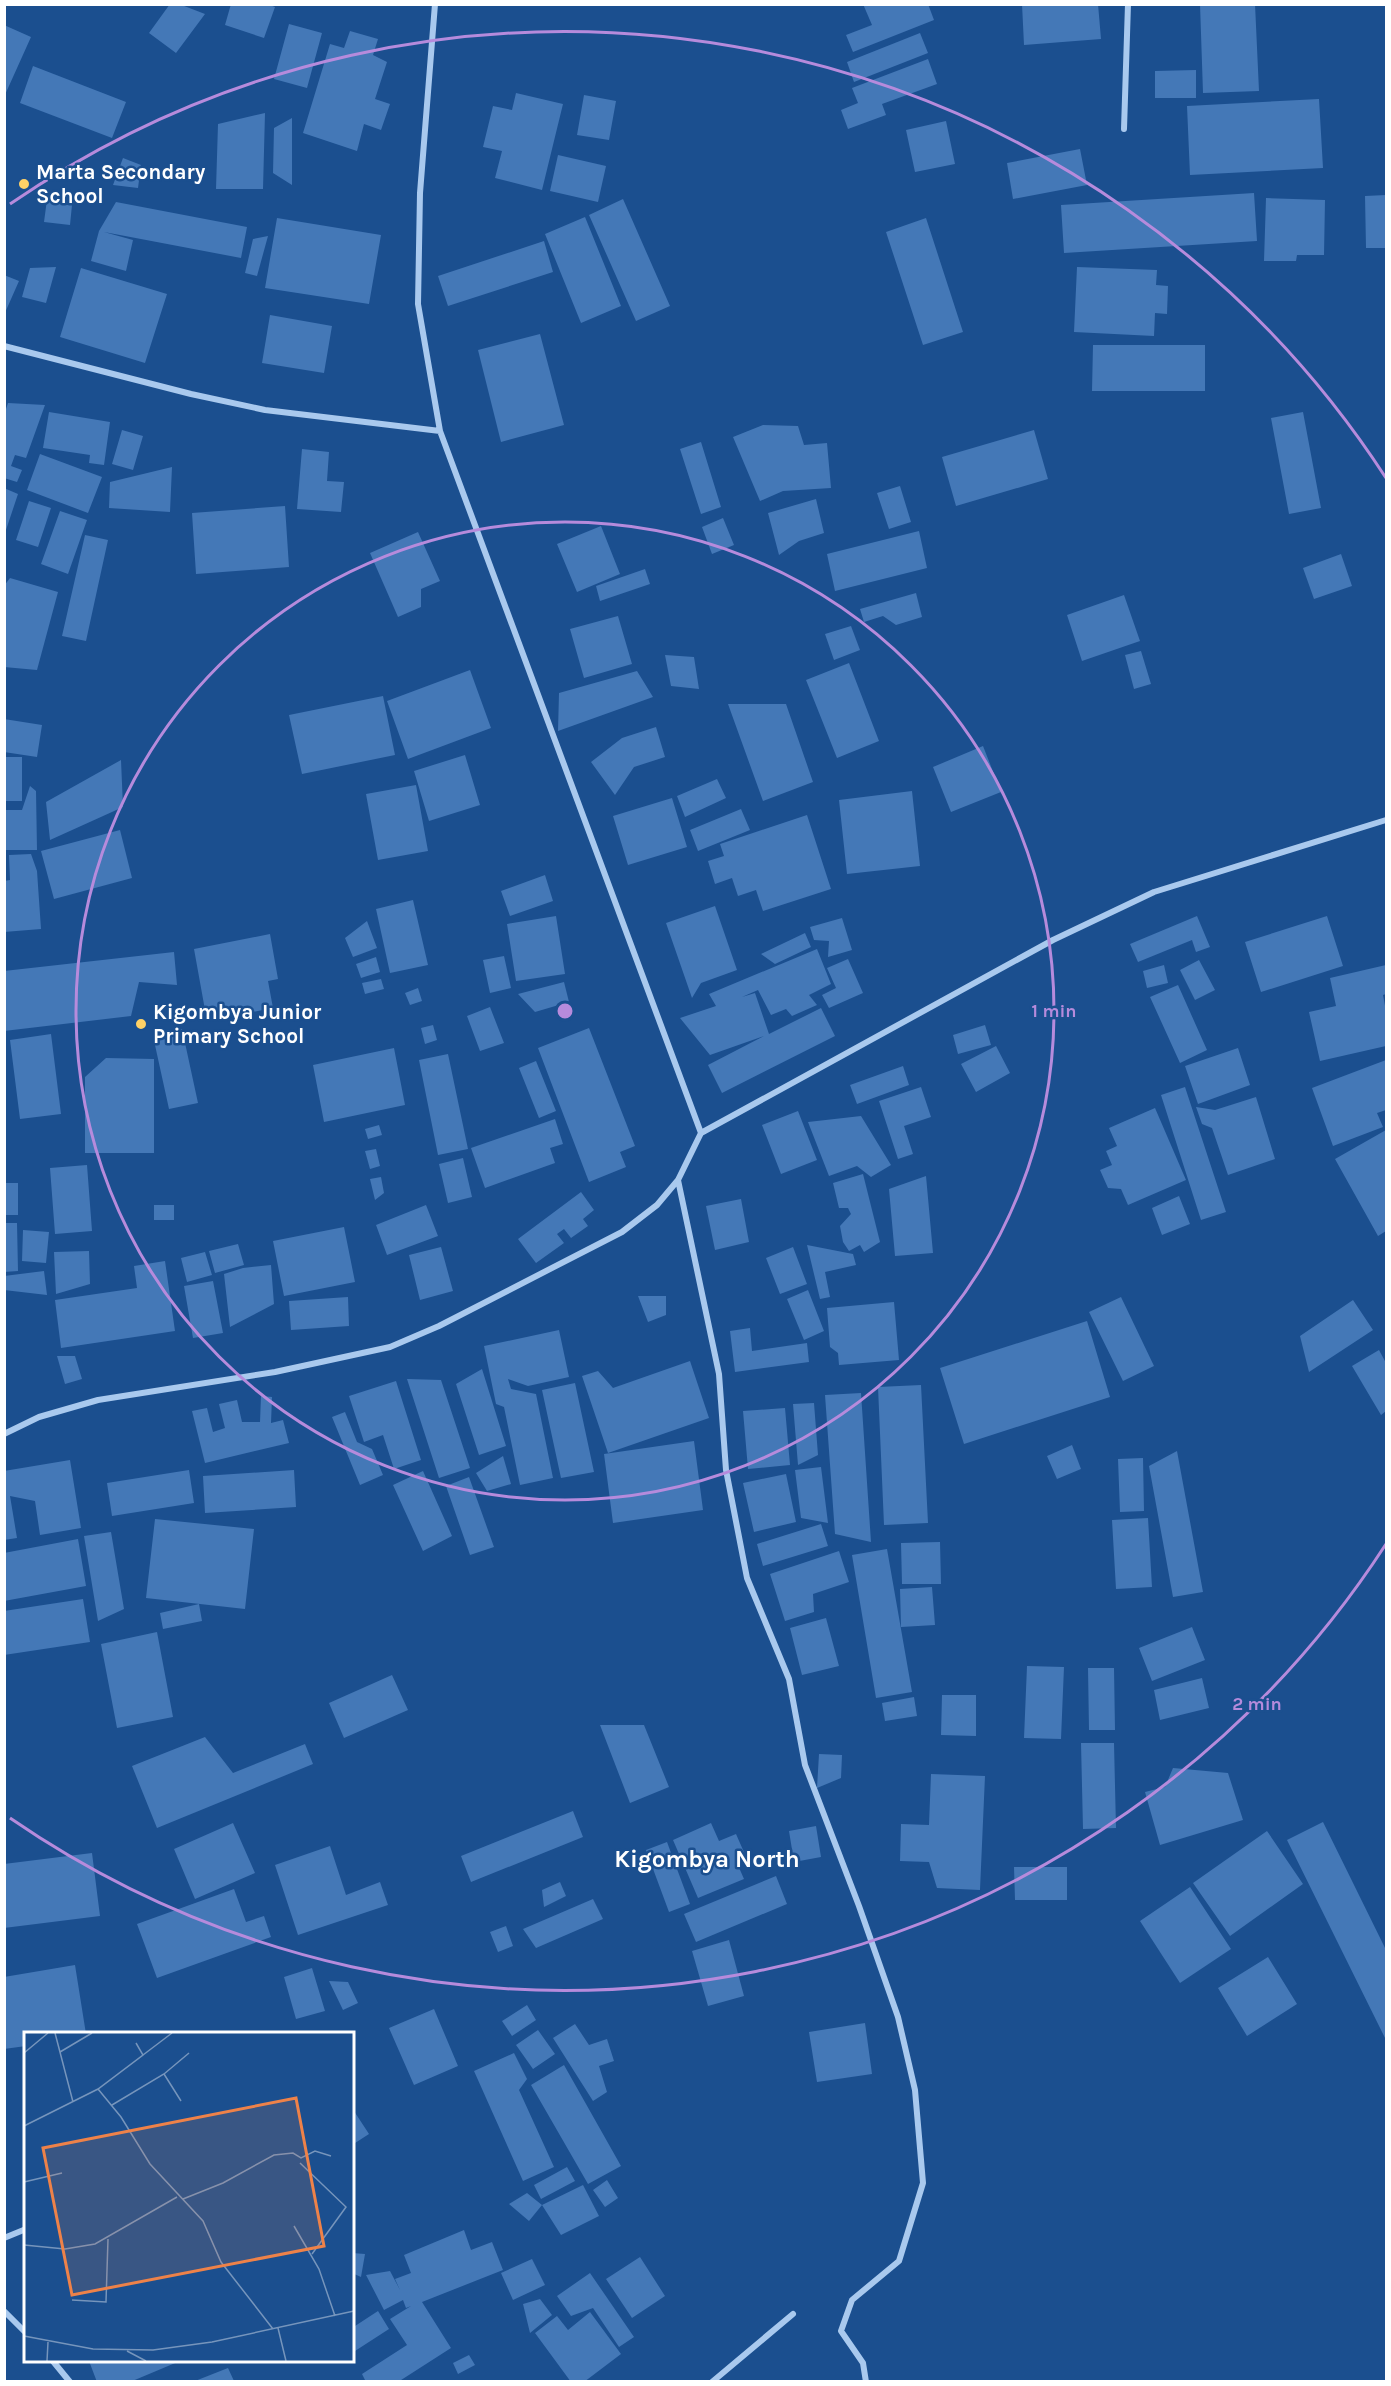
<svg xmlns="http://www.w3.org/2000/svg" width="1391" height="2386" font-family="Karla,sans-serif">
<rect width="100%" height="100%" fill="#1b4f8f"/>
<path fill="#4478b7" d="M170,4h9l26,10 -29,39 -27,-20z
M231,4h36l8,3 -11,31 -39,-13z
M863,4h65l6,16 -81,32 -7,-17 26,-10z
M1022,4h76l3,35 -77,6z
M1200,4h55l4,87 -56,2z
M289,24l33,9 -15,55 -33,-9z
M4,25l27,12 -27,60z
M350,31l28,8 -5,16 14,7 -12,37 15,5 -9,26 -17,-6 -7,27 -54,-18 27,-89 14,4z
M920,33l8,20 -74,29 -7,-20z
M928,59l9,25 -55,20 4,11 -38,14 -7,-19 17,-7 -6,-15z
M33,66l93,36 -14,36 -92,-35z
M1196,70v28h-41v-27z
M516,93l47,11 -21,86 -47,-12 7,-27 -19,-4 10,-41 19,4z
M584,95l32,6 -7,39 -32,-5z
M1319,99l4,69 -133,7 -3,-69z
M265,113l-2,76h-47l2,-65z
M292,118v67l-19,-12 1,-45z
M946,121l9,43 -40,8 -9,-42z
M1080,149l7,36 -74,14 -6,-36z
M558,155l48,11 -8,36 -48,-11z
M123,158l18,7 -3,23 -25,-3z
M48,192l25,3 -3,30 -26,-3z
M1254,193l3,48 -193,12 -3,-48z
M1386,195v53h-20l-1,-52z
M1266,198l59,2 -1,55h-27l-1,6h-32z
M623,199l47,107 -34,15 -47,-106z
M116,202l131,25 -6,31 -137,-26 29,8 -7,31 -35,-10 8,-30z
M585,217l36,89 -40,17 -36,-89z
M277,218l104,17 -12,69 -104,-16z
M926,218l37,114 -40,13 -37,-113z
M268,236l-11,40 -12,-3 8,-34z
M544,241l9,31 -105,34 -10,-30z
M56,267l-10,36 -24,-6 8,-29z
M1077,267l80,3 -1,15 12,1 -1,28 -12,-1 -1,23 -80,-4z
M81,268l86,26 -22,69 -85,-26z
M4,275l15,6 -15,34z
M270,315l62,11 -8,47 -62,-10z
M540,334l24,91 -63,17 -23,-92z
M1093,345h112v46h-113z
M8,403l37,2 -19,53 -11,-3 -4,11 11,4 -5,12 -13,-4v-63z
M49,412l61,10 -6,43 -15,-2 1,-8 -47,-7z
M1303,412l18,96 -32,6 -18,-96z
M763,425l35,1 6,19 23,-2 4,45 -48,3 -23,10 -27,-64z
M122,430l21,6 -10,34 -21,-6z
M1034,430l14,49 -92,27 -14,-49z
M701,442l20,65 -20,7 -21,-65z
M302,449l27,3 -2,29 17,1 -3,30 -44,-3z
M40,454l62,23 -14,36 -61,-23z
M172,467l-2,45 -61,-4 1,-26z
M900,486l11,36 -22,7 -12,-36z
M4,488l14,6 -13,39h-1z
M816,499l8,34 -25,8 -20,14 -11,-42z
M29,501l22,7 -13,39 -22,-7z
M285,506l4,61 -93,7 -4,-61z
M60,511l27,9 -19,54 -27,-10z
M723,518l11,27 -22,9 -10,-27z
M601,526l19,48 -43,18 -20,-48z
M919,531l8,37 -92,23 -8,-37z
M418,532l22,49 -19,8v18l-23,10 -28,-64z
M85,535l23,5 -22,101 -24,-5z
M1341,554l11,32 -38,13 -11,-31z
M645,569l5,15 -50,17 -4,-15z
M10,578l48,14 -21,78 -33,-3v-81z
M916,593l6,24 -26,8 -13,-9 -19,6 -4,-13z
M1124,595l16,46 -58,20 -15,-46z
M618,616l14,48 -48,14 -14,-49z
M851,626l9,24 -26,10 -9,-26z
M1141,651l10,33 -17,5 -9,-34z
M665,655l29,2 5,32 -28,-3z
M849,663l30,78 -42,17 -31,-78z
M470,670l21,58 -83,31 -21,-58z
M637,671l16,26 -95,34 1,-38z
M383,696l12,59 -93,19 -13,-59z
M728,704h58l27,78 -50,19z
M4,719l38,6 -5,32 -33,-5z
M656,727l9,30 -31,10 -19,28 -24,-33 31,-24z
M983,746l18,46 -50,20 -18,-45z
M465,755l15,50 -51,16 -15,-50z
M4,757h18v44h-18z
M121,760l2,47 -73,33 -4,-38z
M717,779l9,19 -41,19 -8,-21z
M416,785l12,66 -50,9 -12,-66z
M30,786l6,5 1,59h-32v-40h17z
M912,791l8,75 -73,8 -8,-74z
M672,798l15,49 -59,18 -15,-49z
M741,809l9,21 -52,21 -8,-21z
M807,815l24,74 -68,22 -7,-21 -18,6 -6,-18 -17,6 -7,-23 16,-5 -4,-12z
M120,830l12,48 -78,21 -13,-48z
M31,854l6,17 4,58 -37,3v-51l6,-1 -1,-25z
M545,875l8,26 -43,15 -9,-25z
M413,900l15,65 -38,8 -14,-64z
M715,906l22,64 -36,13 -9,15 -26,-75z
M556,916l9,58 -49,7 -9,-57z
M1197,916l13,31 -14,5 -4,-12 -54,22 -8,-18z
M1327,916l16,50 -82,26 -16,-50z
M842,918l10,32 -24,7 1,-16 -15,-1 -4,-13z
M367,921l10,27 -24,9 -8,-19z
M805,933l6,14 -36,17 -14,-10z
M270,934l8,45 -10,2 5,27 -66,13 -13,-72z
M817,949l14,35 -22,11 8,10 -25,11 -6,-7 -15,6 -13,-25 -16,7 13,-4 14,41 52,-26 14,28 -113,57 -14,-28 56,-29 -54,19 -30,-37 36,-12 -7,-12z
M174,952l3,33 -38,-3 -8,34 -127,15v-60z
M504,956l7,32 -21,5 -7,-33z
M376,957l4,15 -19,6 -5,-14z
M848,959l15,34 -34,15 -7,-13 14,-7 -9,-20z
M1199,960l16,30 -20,10 -15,-30z
M1164,965l4,18 -21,5 -4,-17z
M1386,965v29l-3,1 3,16v35l-66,15 -11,-49 27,-6 -6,-28z
M381,979l3,10 -19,5 -3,-11z
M564,982l5,20 -34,10 -17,-18z
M1178,985l29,65 -27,13 -30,-66z
M418,988l4,13 -12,4 -5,-12z
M490,1007l14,36 -24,8 -13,-35z
M433,1025l4,15 -12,4 -4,-16z
M985,1025l6,20 -33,9 -5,-19z
M589,1028l46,118 -15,6 6,15 -37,15 -51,-134z
M182,1029l16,74 -29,6 -16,-73z
M51,1034l10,80 -41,5 -10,-79z
M996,1046l14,27 -34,19 -15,-28z
M394,1048l11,57 -81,17 -11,-57z
M1238,1048l12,37 -52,19 -13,-38z
M448,1054l20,95 -30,6 -19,-95z
M106,1058l48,1v94h-69v-76z
M1386,1060v50l-9,3 6,14 -50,19 -21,-58z
M536,1061l20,50 -17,7 -20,-50z
M903,1066l6,19 -52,19 -7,-19z
M921,1087l10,30 -27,9 9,28 -15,5 -19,-58z
M1185,1087l41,125 -25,8 -40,-125z
M1256,1097l19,62 -47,16 -16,-47 -10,-4 -6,-17 19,3z
M1155,1108l31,72 -58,25 -7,-16 -13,-1 -8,-18 12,-5 -6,-14 11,-5 -8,-18z
M798,1111l19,49 -36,14 -19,-49z
M861,1116l30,49 -20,12 -14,-11 -28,10 -21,-54z
M555,1119l8,25 -13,4 5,15 -70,25 -14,-40z
M379,1125l3,10 -14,4 -3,-10z
M1386,1130v101l-8,5 -43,-77z
M376,1149l4,17 -10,3 -5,-18z
M463,1158l9,39 -24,6 -9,-39z
M87,1165l5,66 -37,3 -5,-66z
M863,1174l17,68 -16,10 -4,-7 -11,6 -6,-9 -3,-16 11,-12 -3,-6h-9l-6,-25z
M926,1176l7,77 -38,3 -6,-67z
M381,1177l3,16 -9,7 -5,-21z
M4,1183h14v32h-14z
M581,1192l13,18 -11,9 5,7 -17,12 -7,-9 -7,5 7,9 -28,20 -18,-24z
M1179,1196l11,28 -28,11 -10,-27z
M741,1199l8,43 -34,8 -9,-44z
M154,1205h20v15h-20z
M426,1205l12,31 -51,19 -11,-30z
M4,1223h13l1,48 -14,1z
M344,1227l11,55 -71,14 -11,-55z
M23,1230l26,2 -3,31 -24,-2z
M238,1244l6,21 -29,8 -6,-22z
M807,1245l46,9 3,11 -31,7 5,25 -10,2z
M441,1247l12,44 -33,9 -11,-45z
M793,1247l14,37 -27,10 -14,-36z
M89,1251l1,33 -34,10 -2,-42z
M205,1252l7,23 -25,7 -6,-24z
M165,1261l10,70 -114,17 -6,-48 82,-12 -3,-22z
M271,1265l3,39 -44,23 -6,-53 19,-6z
M44,1271l3,24 -43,-5v-14z
M213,1281l10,52 -30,5 -9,-52z
M808,1290l16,41 -20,9 -17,-41z
M638,1296h28v19l-18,7z
M348,1297l1,29 -58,4 -2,-29z
M1121,1297l33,69 -31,15 -34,-69z
M1353,1300l20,30 -64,42 -9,-36z
M894,1302l5,58 -60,5 -1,-12 -8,-6 -3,-39z
M1087,1321l23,76 -146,47 -24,-76z
M750,1328l2,23 55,-8 2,19 -74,10 -5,-41z
M559,1330l10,47 -41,9 -20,-7 3,10 25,5 17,84 -33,7 -16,-78 -8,-3 -12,-58z
M1379,1350l7,13v48l-5,4 -29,-49z
M57,1356h18l7,23 -17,5z
M690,1361l19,57 -101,35 -26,-77 16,-5 15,17z
M482,1369l24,77 -27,9 -23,-71z
M407,1379l34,1 29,88 -31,10z
M396,1381l25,79 -27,9 -11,-34 -19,7 -15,-46z
M575,1383l19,89 -33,6 -19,-88z
M921,1385l7,138 -44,2 -6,-138z
M861,1393l10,149 -36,-8 -10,-139z
M261,1396l11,1 -1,26 12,-3 6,23 -84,20 -13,-52 15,-3 6,24 12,-4 -6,-24 18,-4 5,22h18z
M814,1403l4,52 -20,10 -5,-61z
M785,1408l5,57 -42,4 -5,-58z
M345,1412l12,30 15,7 11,26 -23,10 -28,-68z
M694,1441l9,69 -90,13 -9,-69z
M1072,1445l9,24 -24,10 -10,-23z
M1177,1451l26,141 -30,5 -24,-131z
M503,1456l8,28 -24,7 -11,-18z
M1143,1458l1,53 -24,1 -2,-53z
M70,1460l11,68 -41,7 -5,-34 -25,-5 7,42 -13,2v-69z
M821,1467l7,56 -27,-5 -6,-48z
M189,1470l5,33 -82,13 -5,-33z
M294,1470l2,37 -91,6 -2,-37z
M423,1471l29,65 -29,15 -30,-66z
M786,1474l10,48 -42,10 -11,-49z
M469,1477l25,70 -24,8 -24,-69z
M1148,1518l4,69 -36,2 -4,-69z
M155,1519l99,10 -9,80 -99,-11z
M821,1524l7,22 -65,20 -6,-22z
M111,1532l13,77 -26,12 -14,-85z
M78,1539l8,47 -82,15v-48z
M940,1542l1,42h-39l-1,-41z
M887,1549l25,143 -36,6 -24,-143z
M839,1551l10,31 -36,12 1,18 -29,9 -15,-47z
M932,1587l3,38 -34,2 -1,-38z
M83,1599l7,43 -86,13v-44z
M199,1604l3,17 -39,8 -3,-16z
M826,1618l13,48 -37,9 -12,-47z
M1192,1627l13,33 -53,21 -13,-33z
M157,1632l16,85 -56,11 -16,-84z
M1027,1666l37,1 -3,72 -37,-1z
M1088,1668h26l1,62h-26z
M392,1675l16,35 -64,28 -15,-35z
M1202,1678l7,30 -49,12 -6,-30z
M942,1695h34v41l-35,-1z
M914,1697l3,19 -32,5 -3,-18z
M600,1725h44l25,62 -39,16z
M205,1737l28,36 72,-29 8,20 -156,64 -25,-62z
M1081,1743h33l2,85 -33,1z
M819,1754l23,1 -1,23 -24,10z
M1173,1768l55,5 15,47 -83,25 -15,-53 20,-5z
M931,1774l54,2 -5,114 -43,-2 -8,-26 -29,-1 1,-37 28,1z
M573,1811l10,26 -112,45 -10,-26z
M1323,1822l63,128v90l-99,-200z
M233,1823l22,50 -60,26 -21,-50z
M711,1823l8,18 17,-7 11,25 -10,4 7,16 -46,19 -25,-58z
M816,1826l5,31 -27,5 -5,-31z
M1267,1831l36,53 -73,52 -37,-53z
M667,1842l23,62 -21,8 -23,-62z
M330,1846l16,49 34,-13 8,23 -90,30 -23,-70z
M92,1853l8,63 -96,12v-64z
M1014,1867h53v33h-52z
M776,1876l11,28 -91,38 -12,-28z
M560,1882l6,14 -22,11 -2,-17z
M1190,1887l41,62 -51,34 -40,-62z
M234,1889l12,33 18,-6 7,21 -114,41 -20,-54z
M593,1899l10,20 -67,29 -13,-19z
M506,1926l7,20 -15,6 -8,-20z
M729,1940l15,56 -36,10 -16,-55z
M1268,1957l29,47 -50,32 -29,-48z
M75,1965l11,69h-60v12l-22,3v-72z
M312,1968l13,43 -29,8 -12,-42z
M329,1981l19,1 10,21 -15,7z
M527,2005l9,15 -24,16 -10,-15z
M434,2009l24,57 -44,19 -25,-57z
M865,2023l7,51 -55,8 -8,-50z
M575,2024l14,21 18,-6 7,22 -15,5 8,26 -14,9 -40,-63z
M538,2030l17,24 -22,15 -17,-24z
M514,2053l13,26 -8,11 35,77 -31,14 -49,-110z
M564,2065l57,101 -33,18 -57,-99z
M352,2108l17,26 -17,11z
M567,2167l8,14 -34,18 -7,-14z
M607,2180l11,18 -13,9 -12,-17z
M583,2185l16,31 -38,19 -19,-30z
M527,2193l15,12 -13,16 -20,-17z
M464,2230l7,20 21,-8 11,28 -81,32 29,46 -53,34h-32l-4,-8 45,-29 -17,-26 21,-13 -5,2 -3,-8 -19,10 -18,-35 24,-4 10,19 -5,-11 16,-6 -7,-18z
M352,2253l13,1 -4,23 -9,-4z
M640,2257l25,39 -33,22 -26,-39z
M532,2259l13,26 -32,15 -12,-27z
M590,2273l44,64 -15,10 -26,-39 -22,8 -14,-20z
M540,2299l12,16 -22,18 -7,-29z
M378,2311l11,18 -34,22 -3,-4v-19z
M590,2312l31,42 -37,28h-13l-36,-49 22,-17 11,14z
M469,2355l6,10 -17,9 -5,-11z
M89,2361h91l-50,21h-33z
M228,2368l6,13h-39z"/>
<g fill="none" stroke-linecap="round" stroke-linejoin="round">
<path stroke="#a9c9ee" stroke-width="6" d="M435,4l-15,189 -2,111 22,127 261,702
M1124,129l4,-125
M4,346l187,48 74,16 175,21
M678,1180l41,194 7,96 21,108 42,101 16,86 54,141 39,111 17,73 8,93 -24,78 -47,39 -11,31 22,32 3,19
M4,1434l35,-17 59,-17 177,-28 115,-25 49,-21 183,-94 35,-27 21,-25 23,-47 352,-193 101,-48 232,-72
M4,2238l22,-9
M4,2311l22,22
M52,2360l18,22
M712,2382l81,-68"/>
</g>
<g fill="none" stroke="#b68bdc" stroke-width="3">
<circle cx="565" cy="1011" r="489"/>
<path d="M1386 1544A979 979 0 0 1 10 1818M10 204A979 979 0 0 1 1386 478"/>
</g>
<g fill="#ffd166" stroke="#1b4f8f" stroke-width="2">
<circle cx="24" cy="184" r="6"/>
<circle cx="141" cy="1024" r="6"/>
</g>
<g text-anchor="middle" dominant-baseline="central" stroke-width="5" stroke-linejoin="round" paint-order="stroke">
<g font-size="21" font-weight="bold" fill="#fff" stroke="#1b4f8f" text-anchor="start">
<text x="36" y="172">Marta Secondary<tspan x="36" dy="24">School</tspan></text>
<text x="153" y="1012">Kigombya Junior<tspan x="153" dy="24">Primary School</tspan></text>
</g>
<g font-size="24" font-weight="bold" fill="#fff" stroke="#1b4f8f">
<text x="707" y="1859">Kigombya North</text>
</g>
</g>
<g transform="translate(24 2032)">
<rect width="330" height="330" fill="#1b4f8f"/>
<path fill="none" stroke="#7695bc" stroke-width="1.5" d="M31,1l18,69M36,20l32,-19M0,21l24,-20M119,23l29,-22M140,42l17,27M74,57l23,28 29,47 53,57 18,41 52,67M88,73l52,-31 25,-21M0,94l74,-37 45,-34 -7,-12M276,131l46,44 -34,47M0,150l38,-9M159,167l40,-16 51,-28 19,-2 8,5 14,-7 16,5M270,194l25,43 16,47M0,213l41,4 30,-5 82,-47M48,268l34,2 2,-63M254,296l8,33M0,304l69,13 60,1 59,-8 142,-31M103,319l19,10M23,329l1,-19"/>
<path fill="#ee8249" fill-opacity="0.15" stroke="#ee8249" stroke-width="3" d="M272,66l28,148 -252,49 -29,-147z"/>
<rect width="330" height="330" fill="none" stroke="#fff" stroke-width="3"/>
</g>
<circle cx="565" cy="1011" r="9" fill="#b68bdc" stroke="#1b4f8f" stroke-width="3"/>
<g font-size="18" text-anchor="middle" font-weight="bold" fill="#b68bdc" stroke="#1b4f8f" stroke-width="5" stroke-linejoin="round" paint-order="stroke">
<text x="1054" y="1017">1 min</text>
<text x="1257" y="1710">2 min</text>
</g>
<rect width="1391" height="2386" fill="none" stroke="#ffffff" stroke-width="12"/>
</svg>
